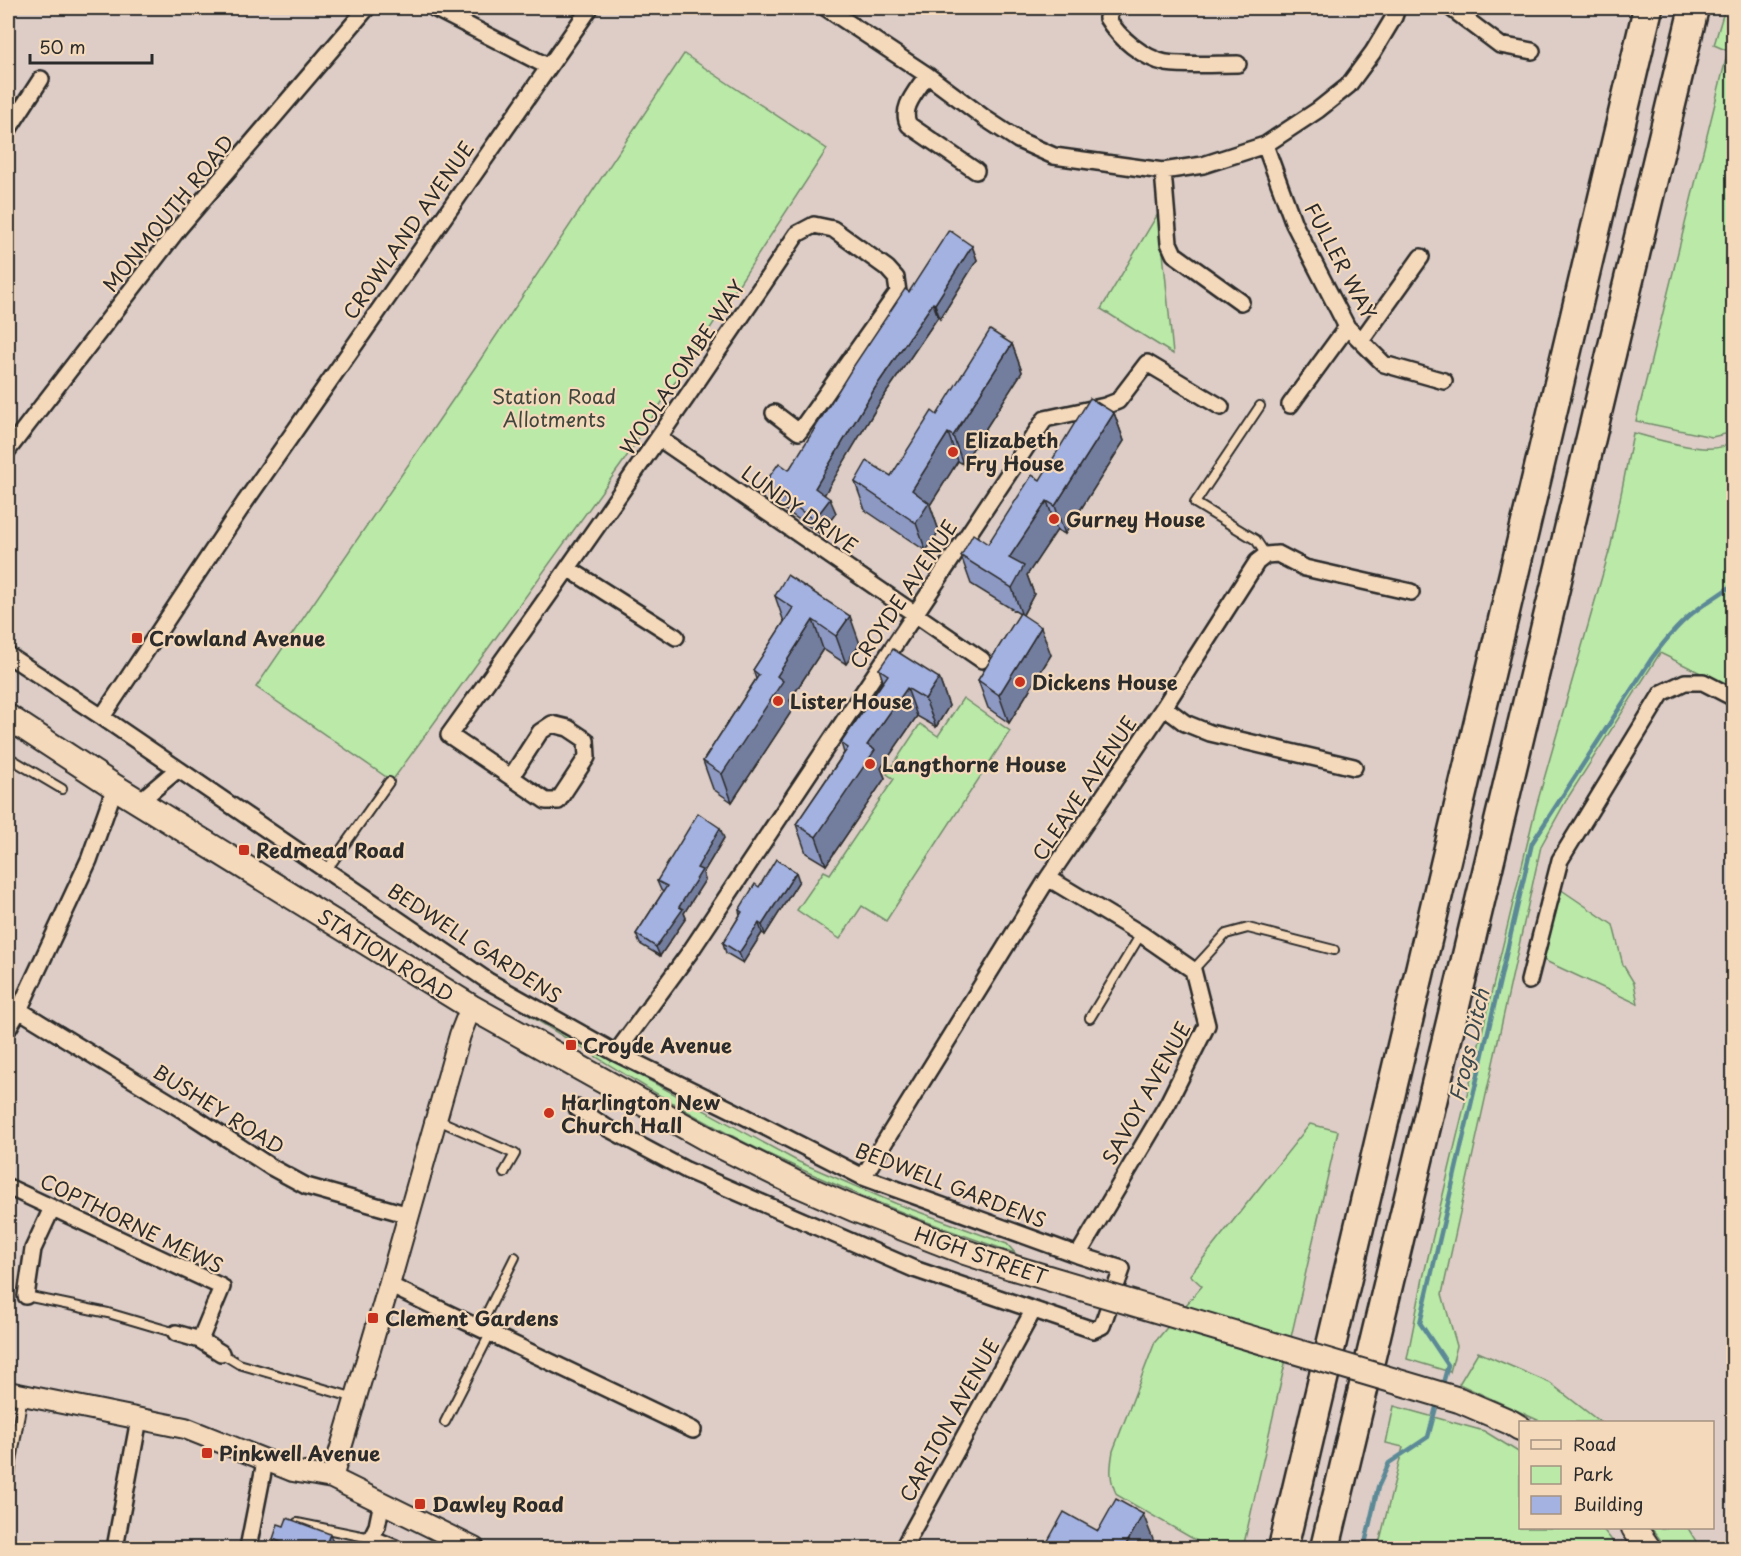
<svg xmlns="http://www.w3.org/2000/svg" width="1741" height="1556" font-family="'Playpen Sans',sans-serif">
<rect width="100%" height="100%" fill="#ddcdc6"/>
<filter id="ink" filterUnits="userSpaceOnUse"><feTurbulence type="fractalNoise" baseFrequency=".0167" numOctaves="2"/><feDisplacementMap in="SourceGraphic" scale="12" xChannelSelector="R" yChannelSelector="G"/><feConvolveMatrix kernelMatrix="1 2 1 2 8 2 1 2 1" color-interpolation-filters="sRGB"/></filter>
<g filter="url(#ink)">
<path fill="#bae9a8" stroke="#728a6a" stroke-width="1.5" d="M1725,8h9v424l-22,5 -76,-16 92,-370 -14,-6z
M684,54l143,95 -204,313 -231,319 -136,-94 222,-324z
M1159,212l14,142 -72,-45z
M1633,433c26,6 78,25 100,9v247l-73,-36 -93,146 -26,47 -99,448 15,52 -7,26 -43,-13 16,-81 113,-471 75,-262z
M963,698l47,33 -124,190 -24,-15 -22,33 -43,-29 27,-39 6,3 64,-95 -7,-5 33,-50 18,12z
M1560,889l53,36 10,40 11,18 4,21 -99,-46z
M527,1014l272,148 98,42 110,40 8,9c-86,-28 -169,-62 -251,-101 -82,-40 -159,-90 -237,-138z
M1310,1124l28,7 -95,417h-34l-92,-53c-8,-15 -7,-27 -4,-44l42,-109 47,-56 -12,-11z
M1478,1352l72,31 50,39h-58l-83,-38z
M1394,1406l90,25 36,22v75h82l16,20h-240l25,-101 -17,-4z
M1651,1528h37l12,20h-33z"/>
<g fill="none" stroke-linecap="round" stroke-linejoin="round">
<path stroke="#5c8996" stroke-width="4.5" d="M1442,1387l6,-22 -28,-42 112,-480 120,-185c14,-19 28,-36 46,-49 12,-9 24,-16 36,-25
M1364,1548l14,-61 11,-24 39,-26 10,-37"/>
<defs>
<path id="service" d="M1260,406l-65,97 61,37 10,15
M8,757l54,32
M326,871l63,-89
M1193,970l33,-36 22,-6 86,22
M1090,1018l51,-84
M438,1120l77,34 -11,19
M26,1296l82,17 68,20
M480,1327l35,-70
M221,1353l18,11 116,34
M445,1422l46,-90
M8,1486l15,-91
M297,1523l74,15"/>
<path id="minor" d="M434,8l113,58
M826,8l101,67 59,44 32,21 36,16 109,15 40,-6 62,-20 53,-35 30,-24 25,-34 21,-35 3,-9
M1113,8l-6,10c12,20 36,40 59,45 22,3 50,1 72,1
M1451,8l49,37 32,6
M927,75c-9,15 -28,33 -18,50l67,46
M8,130l33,-51
M1265,145l29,79 53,103 37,37 60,17
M1163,171l6,72 5,11 67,48
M1361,341l60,-84
M1290,405l57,-78
M660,439l322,221
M8,450l171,-222 188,-220
M569,569l107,68
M8,655l94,62 386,264 128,72 116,57 131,67 215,78 44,14 -20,57 -9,4 -179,-61 -228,-99 -77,-41 -32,-21
M1164,707l21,16 25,10 144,34
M102,717l143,-215 345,-494
M511,777l29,-45 12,-8 16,4 18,12 1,17 -29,44h-12l-97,-66c119,-165 235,-332 348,-501l17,-9 19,4 54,39 9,10 2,14 -99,140 -25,-19
M139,802l39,-33
M1048,878l93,56 52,36 14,55 -39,78 -90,152
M1529,981l31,-121 102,-167 23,-11h18l31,16
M19,1010l175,107 77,50 35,19 103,29
M8,1029l11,-19 70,-150 26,-73
M616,1053l74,-101 355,-533 60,-13 13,-5 29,-38 74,44
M863,1177l185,-299 116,-171 93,-145 9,-7 12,-1 27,14 106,24
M8,1187l214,100 -22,53
M389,1285l304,145
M26,1296l7,-47 19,-41
M176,1333l24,7 21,13
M382,1502l-5,24 -6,12 24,10
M115,1548l24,-129
M248,1548l17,-86
M903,1548l130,-237"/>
<path id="tertiary" d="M8,1392l177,36 108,43 39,7 142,70
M332,1478l57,-193 71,-250 11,-28"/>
<path id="primary" d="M8,717l107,70 356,220 240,134 88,44 55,24 111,43 46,15
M1459,1400l51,22 10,6
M1634,1528l14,20"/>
<path id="motorway" d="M1283,1548l365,-1540
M1325,1548l369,-1540"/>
</defs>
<use href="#service" stroke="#2b2b2b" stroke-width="12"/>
<use href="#minor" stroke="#2b2b2b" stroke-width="20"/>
<use href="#tertiary" stroke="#2b2b2b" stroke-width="24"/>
<use href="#primary" stroke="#2b2b2b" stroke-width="28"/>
<use href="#motorway" stroke="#2b2b2b" stroke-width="33"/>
<use href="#service" stroke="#f5d9bb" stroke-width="8"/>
<use href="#minor" stroke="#f5d9bb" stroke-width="15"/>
<use href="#tertiary" stroke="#f5d9bb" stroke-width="20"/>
<use href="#primary" stroke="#f5d9bb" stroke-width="24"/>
<use href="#motorway" stroke="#f5d9bb" stroke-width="28"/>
<defs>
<path id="primary-bridge" d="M1011,1267l448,133"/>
</defs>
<use href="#primary-bridge" stroke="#2b2b2b" stroke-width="28" stroke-linecap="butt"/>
<use href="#primary-bridge" stroke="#f5d9bb" stroke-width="24"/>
</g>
<path fill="#8d99c2" stroke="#2b2b2b" stroke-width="1.5" d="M972,246l5,14 -37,59 -2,-2 -58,85 -56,92 12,19 -16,21 -51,-35 -5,-15 25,-14 120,-178z
M1012,344l10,28 -59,92 -5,-3 -28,44 9,26 -13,20 -61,-41 -10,-28 36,-6 46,-61z
M1114,413l10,28 -59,93 -8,-4 -30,45 7,19 -11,21 28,40 -42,68 -21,-15 -10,-28 42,-66 -49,-30 -10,-28 27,-12 52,-64z
M775,596l85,48 -14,20 -23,-15 -33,51 3,9 -61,93 -19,-13 -10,-28 53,-82 -3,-9 31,-48z
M879,669l60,9 10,28 -13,21 -19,-11 -36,52 4,10 -59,87 -20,-12 -10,-29 48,-71 -3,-10 42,-62z
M724,838l-21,35 2,7 -21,33 2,5 -26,38 -20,-12 -4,-10 27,-42 -2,-2 -4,-9z
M799,881l-34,54 -3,-2 -19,30 -17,-10 -3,-10 17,-28 -1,-5 20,-23z
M273,1539l62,9h-59z"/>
<path fill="#737d9e" stroke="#2b2b2b" stroke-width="1.5" d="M972,246l5,14 -37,59 -5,-15z
M933,303l5,14 -58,85 -60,100 -5,-14 60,-100z
M1012,344l10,28 -59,92 -10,-28z
M1114,413l10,28 -59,93 -10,-28z
M948,433l10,28 -28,44 9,26 -13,20 -10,-28 -4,-33z
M830,499l6,14 -16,21 -6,-14z
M1047,501l10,29 -30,45 7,19 -12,22 -10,-28 -3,-30z
M850,616l10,28 -14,20 -10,-28z
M813,620l10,29 -33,51 3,9 -61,93 -10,-28 55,-98z
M1041,627l10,28 -42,68 -10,-28z
M939,678l10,28 -13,21 -11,-28z
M907,688l10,28 -36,52 4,10 -59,87 -10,-28 51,-92z
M720,828l4,10 -21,35 2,7 -21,33 2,5 -26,38 -4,-9 23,-40 18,-39z
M796,872l3,9 -34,54 -3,-10z
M759,923l3,10 -19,30 -4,-10z
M1143,1514l11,28 -4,6h-26z
M330,1534l5,14h-7l-2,-4z"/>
<path fill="#a4b2e1" stroke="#2b2b2b" stroke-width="1.5" d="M949,230l23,16 -37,58 -2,-1 -58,85 -60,100 15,11 -16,21 -50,-36 15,-21 10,7 64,-103 52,-78 4,3z
M990,330l22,14 -59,92 -5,-3 -36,57 17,13 -13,20 -61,-41 12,-21 24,15 41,-65 5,4z
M1090,398l24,15 -59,93 -8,-5 -38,57 15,8 -12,22 -51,-32 12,-22 15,10 44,-69 8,5z
M787,575l63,41 -14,20 -23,-16 -36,56 6,5 -61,93 -19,-13 56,-86 -6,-5 40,-62 -18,-12z
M1020,613l21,14 -42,68 -21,-15z
M893,649l46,29 -14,21 -18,-11 -40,57 8,5 -59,87 -20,-13 52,-76 -7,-5 47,-68 -9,-6z
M698,813l22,15 -23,40 5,2 -23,37 4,2 -27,38 -20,-13 31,-48 -10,-5z
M776,859l20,13 -34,53 -3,-2 -20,30 -16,-10 19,-31 -3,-2 16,-26 4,3z
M1116,1499l27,15 -19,34h-80l20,-36 34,19z
M287,1518l43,16 -4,10 6,2 -1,2h-47l1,-4 -12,-5 5,-15 6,2z"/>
</g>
<g fill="#c8321e" stroke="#f5d9bb" stroke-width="2">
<circle cx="953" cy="452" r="6"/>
<circle cx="1054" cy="519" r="6"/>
<rect x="131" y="632" width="12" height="12" rx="3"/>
<circle cx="1020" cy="682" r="6"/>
<circle cx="778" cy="701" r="6"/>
<circle cx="870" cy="764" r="6"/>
<rect x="238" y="844" width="12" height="12" rx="3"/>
<rect x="565" y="1039" width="12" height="12" rx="3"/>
<circle cx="549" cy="1113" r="6"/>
<rect x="367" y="1312" width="12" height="12" rx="3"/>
<rect x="201" y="1447" width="12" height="12" rx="3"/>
<rect x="414" y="1498" width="12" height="12" rx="3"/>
</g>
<g text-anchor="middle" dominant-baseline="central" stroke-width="4.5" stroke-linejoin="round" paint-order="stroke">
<g font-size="20" fill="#2b2b2b" stroke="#f5d9bb">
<text transform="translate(168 213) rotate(-51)">MONMOUTH ROAD</text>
<text transform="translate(408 230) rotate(-55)">CROWLAND AVENUE</text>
<text transform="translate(1341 261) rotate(62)">FULLER WAY</text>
<text transform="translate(682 367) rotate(-56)">WOOLACOMBE WAY</text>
<text transform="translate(800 509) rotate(35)">LUNDY DRIVE</text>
<text transform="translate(903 594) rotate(-56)">CROYDE AVENUE</text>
<text transform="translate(1084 788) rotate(-56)">CLEAVE AVENUE</text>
<text transform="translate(475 943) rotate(33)">BEDWELL GARDENS</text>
<text transform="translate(386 955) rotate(32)">STATION ROAD</text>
<text transform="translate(1146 1093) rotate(-61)">SAVOY AVENUE</text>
<text transform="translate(219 1109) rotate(32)">BUSHEY ROAD</text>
<text transform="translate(951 1185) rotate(21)">BEDWELL GARDENS</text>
<text transform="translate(132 1223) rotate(26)">COPTHORNE MEWS</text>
<text transform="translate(981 1255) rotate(19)">HIGH STREET</text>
<text transform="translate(949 1420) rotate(-61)">CARLTON AVENUE</text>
</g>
<g font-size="20" fill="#40483e" stroke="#f5d9bb">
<text x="554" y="396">Station Road<tspan x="554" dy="23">Allotments</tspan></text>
</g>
<g font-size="20" font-weight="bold" fill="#2b2b2b" stroke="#f5d9bb" text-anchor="start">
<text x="965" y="440">Elizabeth<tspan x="965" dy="23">Fry House</tspan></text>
<text x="1066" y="519">Gurney House</text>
<text x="149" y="638">Crowland Avenue</text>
<text x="1032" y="682">Dickens House</text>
<text x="790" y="701">Lister House</text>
<text x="882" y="764">Langthorne House</text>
<text x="256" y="850">Redmead Road</text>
<text x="583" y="1045">Croyde Avenue</text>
<text x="561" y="1102">Harlington New<tspan x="561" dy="23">Church Hall</tspan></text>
<text x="385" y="1318">Clement Gardens</text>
<text x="219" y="1453">Pinkwell Avenue</text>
<text x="432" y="1504">Dawley Road</text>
</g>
<g font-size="21" font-style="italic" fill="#3b4a4f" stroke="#f5d9bb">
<text transform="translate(1468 1045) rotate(-77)">Frogs Ditch</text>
</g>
</g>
<rect width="1741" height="1556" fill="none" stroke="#f5d9bb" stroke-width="30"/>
<rect x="15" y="15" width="1711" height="1526" fill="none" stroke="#2b2b2b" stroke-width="2" filter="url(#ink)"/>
<rect x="1519" y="1421" width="195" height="108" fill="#f5d9bb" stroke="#a49381" stroke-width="1.5"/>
<rect x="1531" y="1440" width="30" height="9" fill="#f5d9bb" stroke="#a49381" stroke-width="1.5"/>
<text x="1573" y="1451" font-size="18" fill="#2b2b2b">Road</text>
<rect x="1531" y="1466" width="30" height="18" fill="#bae9a8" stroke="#a49381" stroke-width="1.5"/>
<text x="1573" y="1481" font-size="18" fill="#2b2b2b">Park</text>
<rect x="1531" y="1496" width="30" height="18" fill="#a4b2e1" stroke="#a49381" stroke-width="1.5"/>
<text x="1573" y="1511" font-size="18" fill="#2b2b2b">Building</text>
<path d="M30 54v9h122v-9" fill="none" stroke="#2b2b2b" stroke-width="3"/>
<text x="39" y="54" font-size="18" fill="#2b2b2b" stroke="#f5d9bb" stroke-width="4.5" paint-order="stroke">50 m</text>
</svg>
